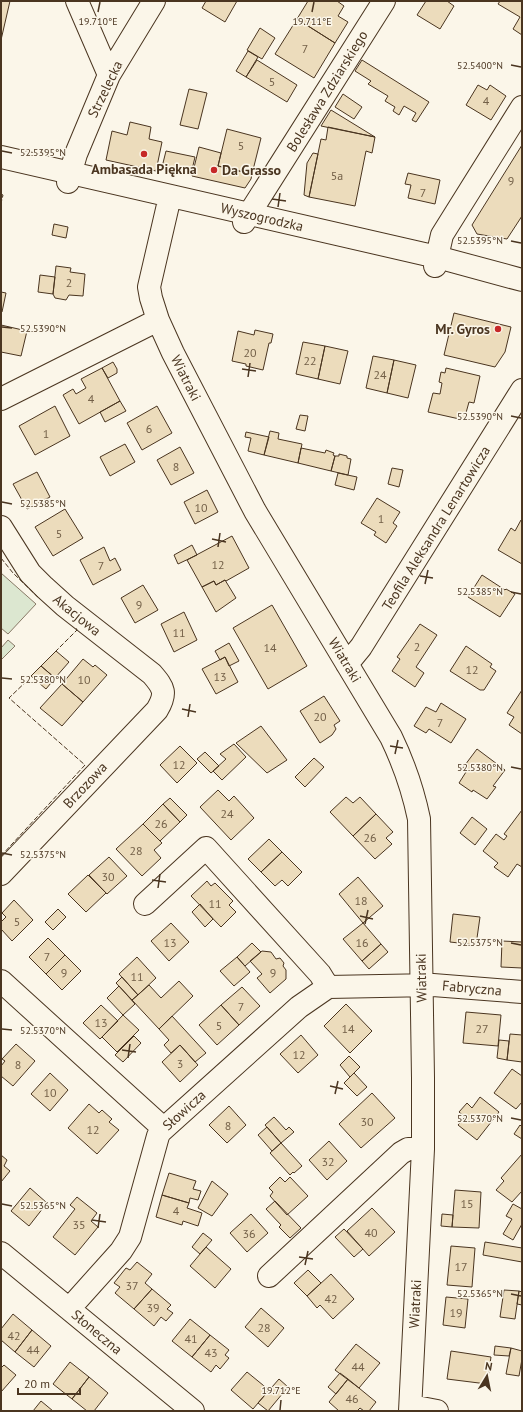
<svg xmlns="http://www.w3.org/2000/svg" width="523" height="1412" font-family="'PT Sans',sans-serif">
<rect width="100%" height="100%" fill="#fbf6e9"/>
<path fill="#dce7d0" stroke="#887966" d="M1,573l35,31 -28,30 -7,-6z
M8,640l7,6 -14,14v-12z"/>
<path fill="#ecdcbc" stroke="#4a3520" d="M1,1h9l-9,39z
M206,1h31l-12,21 -23,-14z
M308,1h29l7,5 -6,10 10,6 -13,21 -38,-24z
M426,1h21l7,5 -14,23 -23,-14z
M500,1h22v34l-9,-6 7,-12 -22,-13z
M297,19l38,24 -21,35 -39,-24z
M260,28l15,10 -13,21 -15,-9z
M248,51l10,6 -12,20 -10,-6z
M257,60l40,25 -10,17 -41,-25z
M362,60l67,42 -13,20 -4,-2 4,-7 -12,-7 -5,9 -6,-4 2,-4 -10,-6 3,-5 -20,-12 3,-3 -16,-10z
M478,85l9,5 3,-5 16,11 -15,24 -25,-15z
M189,89l18,4 -9,36 -18,-4z
M343,94l19,13 -8,12 -19,-12z
M331,110l44,27 -54,-11z
M130,122l21,5 -2,12 13,3 -6,29 -50,-11 6,-29 15,4z
M328,127l47,10 -3,16 -6,-2 -11,55 -46,-9 12,-58 5,1z
M227,129l34,9 -9,36 -34,-8z
M522,145v71l-15,23 -30,-5 -5,-9z
M199,147l22,6 -3,13 34,8 -1,5 -6,9 -53,-12z
M166,151l29,6 -4,17 -29,-7z
M313,153l5,1 -9,43 -5,-2 3,-32z
M408,173l32,7 -5,24 -27,-6 3,-13 -6,-1z
M54,224l14,3 -2,11 -14,-3z
M56,266l15,2 -1,4 15,2 -2,22 -14,-1 -3,5 -11,-2 -2,-4z
M40,275l15,2 -2,17 -15,-2z
M1,292l5,1 -4,19h-1z
M454,313l57,14 -6,25 -10,15 -51,-12z
M1,325l26,6 -6,25 -20,-4z
M255,330l18,4 -2,9h-2l-6,27 -17,-4v-2l-14,-3 6,-30 16,4z
M303,342l22,4 -7,33 -22,-5z
M325,346l23,5 -8,33 -22,-5z
M373,356l21,4 -7,33 -21,-5z
M394,360l22,5 -8,33 -21,-5z
M113,362l4,7v4l-9,5 -6,-10z
M102,368l18,33 -41,23 -16,-29 10,-6 3,5 10,-6 -5,-9z
M446,368l34,8 -6,27 -5,-1 -5,18 -36,-8 5,-19 7,1 2,-11 -3,-1 2,-10 4,1z
M120,401l6,10 -21,11 -5,-10z
M55,406l15,30 -35,19 -16,-29z
M157,406l15,27 -30,17 -15,-27z
M300,415l8,1 -3,15 -9,-2z
M270,431l9,2 -1,6 24,5 -4,19 -34,-8z
M246,432l23,5 -5,18 -16,-4 3,-13 -6,-1z
M125,444l10,18 -25,14 -10,-19z
M180,447l14,26 -23,12 -14,-25z
M301,448l24,5 1,-3 8,3 -1,2 2,1 -4,15 -33,-8z
M339,454l8,2v2l4,1 -3,16 -17,-4 4,-15h4z
M392,468l11,2 -4,17 -11,-3z
M37,472l13,25 -23,12 -14,-25z
M338,473l19,4 -3,13 -19,-5z
M207,490l11,22 -23,12 -11,-22z
M377,498l23,14 -7,11 4,3 -11,17 -12,-8 2,-3 -15,-9z
M65,509l18,29 -30,18 -18,-29z
M521,520h1v44l-24,-14 13,-22 4,3z
M232,536l17,32 -23,13 -1,-1 -9,5 -2,-4 -12,6 -15,-27z
M192,545l5,10 -19,9 -4,-9z
M104,547l6,14 5,-3 6,12 -28,15 -13,-25z
M482,575l23,15 1,-1 9,5 -15,23 -32,-20z
M225,580l11,18 -20,14 -14,-25 12,-6 2,4z
M143,585l15,25 -23,13 -14,-25z
M272,605l35,61 -39,23 -35,-61z
M184,612l13,28 -23,12 -13,-28z
M420,624l17,11 -21,32 8,6 -9,14 -23,-16 8,-12 -3,-2z
M229,643l10,18 -10,5 -4,-9 -5,3 -5,-9z
M466,646l26,18 -2,3 6,4 -12,19h-4l-30,-19z
M56,651l13,11 -14,16 -14,-12z
M225,657l13,25 -22,12 -14,-25z
M83,659l10,8 2,-2 12,10 -24,27 -21,-18z
M41,666l14,12 -9,11 -15,-13z
M62,684l21,18 -21,24 -22,-18z
M522,690v44l-13,-9 5,-8 -7,-4z
M324,696l16,25 -6,4 2,4 -4,6 -12,8 -20,-32z
M441,703l25,16 -15,24 -22,-14 -3,4 -12,-7 12,-19 10,5z
M261,726l26,34 -20,13 -31,-30z
M234,744l12,13 -24,23 -9,-9 13,-12 -6,-5z
M180,746l17,17 -20,20 -17,-18z
M477,749l28,21 -12,16 3,1 -9,12 -14,-9 -1,2 -13,-9 7,-11 -4,-3z
M205,752l14,14 -8,7 -14,-14z
M314,758l10,9 -19,20 -10,-10z
M218,790l11,11 5,-5 20,22 -23,22 -31,-33z
M346,797l7,6 7,-6 16,17 -23,22 -23,-24z
M170,798l17,17 -7,7 -17,-18z
M163,804l17,18 -20,19 -17,-17z
M522,810v57l-5,-3 -9,13 -14,-10 4,-4 -15,-12 13,-17 8,6 3,-4 -3,-2z
M376,814l17,18 -7,6 6,6 -17,15 -22,-23z
M472,817l15,12 -12,16 -15,-12z
M143,824l19,19 -8,7 7,8 -19,18 -26,-27z
M269,839l13,13 -21,20 -13,-13z
M282,852l20,20 -14,14 -6,-6 -7,6 -14,-14z
M109,857l18,19 -20,18 -18,-19z
M88,875l18,18 -20,19 -18,-18z
M358,877l25,29 -20,17 -24,-29z
M207,881l4,5 4,-3 18,18 -4,4 7,7 -15,15 -30,-31z
M14,900l19,20 -21,21 -11,-12v-7l5,-5 -4,-4z
M200,904l13,15 -8,8 -13,-15z
M58,909l8,8 -13,13 -8,-8z
M453,914l27,3 -4,28 -26,-3z
M171,923l18,19 -20,19 -18,-20z
M363,923l18,21 -19,17 -19,-22z
M48,938l17,17 -19,19 -17,-17z
M502,941l20,1v26l-21,-1z
M252,943l9,9 -16,14 -8,-9z
M381,944l7,8 -19,17 -7,-8z
M262,951l9,1 5,7 4,-1 4,5 -1,3 3,4v9l-16,14 -13,-15 5,-4 -12,-13z
M65,955l16,16 -19,19 -16,-16z
M137,957l19,21 -18,17 -19,-21z
M237,957l13,15 -16,14 -14,-15z
M122,977l16,18 -6,5 -16,-17z
M179,981l14,15 -34,33 -27,-29 17,-15 12,13z
M119,986l16,18 -12,11 -16,-17z
M242,987l18,19 -21,19 -18,-20z
M346,1004l26,27 -22,22 -26,-27z
M101,1005l17,16 -18,18 -17,-16z
M221,1005l18,20 -22,20 -18,-20z
M466,1012l35,3 -3,31 -35,-3z
M123,1015l16,15 -22,22 -15,-15z
M172,1016l34,37 -11,9 -15,-17 -9,8 -7,-8 5,-5 -10,-11z
M510,1034l12,1v27l-15,-2z
M301,1035l17,20 -20,18 -18,-19z
M134,1036l7,7 -18,19 -8,-7z
M499,1040l10,1 -2,19 -10,-2z
M16,1044l19,17 -22,25 -12,-10v-10l4,-5 -3,-2z
M180,1045l18,20 -18,17 -18,-20z
M349,1056l11,11 -10,10 -10,-12z
M512,1069l10,7v26l-6,7 -22,-16z
M50,1073l18,17 -18,21 -19,-17z
M354,1073l13,14 -10,9 -13,-13z
M372,1093l23,25 -34,30 -22,-24z
M480,1097l19,15 -22,28 -19,-15 7,-8 -6,-5 8,-9 5,5z
M89,1104l10,9 3,-3 10,9 -3,3 10,8 -22,24 -29,-26z
M229,1106l17,19 -19,18 -18,-18z
M274,1117l12,13 3,-3 5,5 -13,11 -16,-18z
M520,1125l2,2v12l-8,-5z
M267,1127l14,16 -9,8 -14,-16z
M329,1141l18,20 -20,19 -18,-20z
M281,1143l21,23 -8,7 -1,-1 -3,3 -20,-22z
M522,1154v37l-10,11 -16,-12 8,-9 -3,-3z
M1,1155l6,5 -3,6 6,5 -9,11z
M169,1173l27,8 -3,8 8,2 -3,9 -8,-2 -1,5 -27,-8z
M280,1177l5,5 5,-5 18,19 -21,19 -17,-19 3,-4 -4,-4z
M212,1181l16,13 -16,22 -14,-8z
M30,1188l17,15 -18,23 -18,-15z
M455,1190l26,2 -2,36 -27,-1z
M162,1195l27,8 -2,5 15,5 -4,13 -15,-5 -1,4 -26,-8z
M77,1197l20,16 -6,8 7,6 -23,28 -22,-18 22,-28 -5,-4z
M275,1201l26,27 -11,10 -11,-11 2,-2 -15,-16z
M513,1204l9,5v15l-9,16 -10,-6 9,-15 -6,-3z
M372,1208l23,24 -26,24 -22,-25z
M251,1214l17,19 -21,19 -17,-19z
M442,1214l11,1 -1,12 -11,-1z
M344,1229l19,20 -9,8 -19,-20z
M203,1233l9,7 -12,14 -8,-7z
M485,1242l37,6v14l-39,-7z
M451,1246l24,2 -3,39 -25,-2z
M206,1247l25,22 -16,19 -25,-22z
M137,1262l15,12 -7,9 7,6 -18,20 -19,-16 5,-6 -6,-4 12,-15 4,2z
M308,1270l13,13 -14,13 -13,-13z
M331,1274l23,25 -21,20 -13,-14 -3,3 -10,-12z
M152,1289l19,16 -4,4 6,4 -7,8 -5,-4 -7,9 -20,-17z
M504,1290l15,1 -4,28 -15,-2z
M519,1291l3,1v13l-5,-1z
M446,1297l22,2 -3,29 -22,-3z
M261,1308l23,20 -16,19 -23,-20z
M13,1314l19,16 -17,22 -14,-12v-11z
M190,1319l20,16 -18,22 -20,-16z
M32,1330l19,16 -17,21 -19,-15z
M210,1335l19,15 -4,5 4,3 -9,11 -4,-4 -5,7 -19,-15z
M356,1344l24,19 -21,25 -24,-18z
M495,1346l16,2 -2,8 -15,-1z
M511,1348l11,3v8l-3,17 -13,-2z
M451,1351l40,6 -4,27 -40,-5z
M70,1362l19,15 -17,22 -19,-15z
M4,1365l12,10 -15,17v-24z
M247,1372l22,18 -16,19 -22,-19z
M340,1373l8,6 -12,15 -8,-7z
M89,1377l19,16 -14,18h-7l-15,-12z
M279,1379l9,8 -20,24 -10,-8z
M348,1379l28,23 -7,9h-5l-4,-3 -3,3h-18l-10,-9z
M41,1401l12,10h-20z"/>
<g fill="none" stroke-linecap="round" stroke-linejoin="round">
<defs>
<path id="minor" d="M77,1l32,74
M1,157l436,100 85,23
M68,182l8,-28 33,-79 45,-74
M168,205l-19,82 2,11 7,22 15,33 82,158 136,226c13,27 22,53 28,82l4,259v71l-13,262
M244,222l140,-221
M435,266l7,-31 80,-128
M1,399l157,-79
M1,527l29,46 14,14 21,19 87,68c12,14 15,19 5,36l-156,164
M347,664l14,-17 161,-257
M145,904l61,-56 114,126 8,13
M1,981l162,147
M1,1253l192,158
M269,1276l132,-123 7,-4h15
M69,1309l52,-58 9,-14 28,-101 2,-4 139,-125 29,-20 105,-2 89,7
M411,1406l26,5"/>
</defs>
<use href="#minor" stroke="#4a3520" stroke-width="24"/>
<use href="#minor" stroke="#fbf6e9" stroke-width="22"/>
<path stroke="#4a3520" stroke-width="1" stroke-dasharray="5 2" stroke-linecap="butt" d="M1,194l2,1 -2,8
M1,558l12,15 27,26
M55,652l22,-22 -1,-2
M1,856l84,-91 -76,-67 24,-23"/>
</g>
<path fill="none" stroke="#4a3520" stroke-width="1.5" d="M98,12l2,-10M312,12l2,-10M511,65l10,2M2,151l10,2M272,199l14,2M278,207l2,-14M511,241l10,2M2,327l10,1M242,369l14,2M248,377l2,-14M511,416l10,2M2,502l10,2M212,539l14,3M218,547l2,-14M420,576l13,2M425,584l3,-14M511,592l10,2M2,678l10,1M182,709l14,3M188,717l2,-13M390,746l13,2M395,754l3,-14M511,767l10,2M2,853l10,2M152,880l14,2M158,888l2,-14M360,916l13,3M365,924l3,-14M511,943l10,2M2,1029l10,1M122,1050l14,2M128,1058l2,-14M330,1086l13,3M335,1094l3,-13M511,1118l10,2M2,1204l10,2M92,1220l14,2M98,1228l2,-14M299,1257l14,2M305,1265l3,-14M511,1294l10,2M280,1410l1,-10"/>
<g fill="#c62828" stroke="#fbf6e9" stroke-width="1.5">
<circle cx="144" cy="154" r="4"/>
<circle cx="214" cy="170" r="4"/>
<circle cx="498" cy="329" r="4"/>
</g>
<g text-anchor="middle" dominant-baseline="central" stroke-width="3" stroke-linejoin="round" paint-order="stroke">
<g font-size="12" fill="#725f47">
<text x="305" y="48">7</text>
<text x="272" y="81">5</text>
<text x="486" y="100">4</text>
<text x="241" y="145">5</text>
<text x="337" y="175">5a</text>
<text x="511" y="180">9</text>
<text x="423" y="192">7</text>
<text x="69" y="282">2</text>
<text x="250" y="352">20</text>
<text x="310" y="360">22</text>
<text x="380" y="374">24</text>
<text x="91" y="398">4</text>
<text x="149" y="428">6</text>
<text x="46" y="433">1</text>
<text x="176" y="466">8</text>
<text x="201" y="507">10</text>
<text x="381" y="518">1</text>
<text x="59" y="533">5</text>
<text x="218" y="564">12</text>
<text x="101" y="565">7</text>
<text x="139" y="604">9</text>
<text x="179" y="632">11</text>
<text x="417" y="646">2</text>
<text x="270" y="647">14</text>
<text x="472" y="669">12</text>
<text x="220" y="676">13</text>
<text x="84" y="679">10</text>
<text x="320" y="716">20</text>
<text x="440" y="722">7</text>
<text x="179" y="764">12</text>
<text x="227" y="813">24</text>
<text x="161" y="823">26</text>
<text x="370" y="837">26</text>
<text x="136" y="850">28</text>
<text x="108" y="876">30</text>
<text x="361" y="900">18</text>
<text x="215" y="903">11</text>
<text x="17" y="921">5</text>
<text x="170" y="942">13</text>
<text x="362" y="942">16</text>
<text x="47" y="956">7</text>
<text x="64" y="972">9</text>
<text x="273" y="972">9</text>
<text x="137" y="976">11</text>
<text x="241" y="1006">7</text>
<text x="101" y="1022">13</text>
<text x="219" y="1025">5</text>
<text x="348" y="1028">14</text>
<text x="482" y="1028">27</text>
<text x="299" y="1054">12</text>
<text x="180" y="1063">3</text>
<text x="18" y="1064">8</text>
<text x="50" y="1092">10</text>
<text x="367" y="1121">30</text>
<text x="228" y="1125">8</text>
<text x="93" y="1129">12</text>
<text x="328" y="1161">32</text>
<text x="467" y="1203">15</text>
<text x="176" y="1210">4</text>
<text x="79" y="1224">35</text>
<text x="371" y="1232">40</text>
<text x="249" y="1233">36</text>
<text x="461" y="1266">17</text>
<text x="132" y="1285">37</text>
<text x="331" y="1298">42</text>
<text x="153" y="1307">39</text>
<text x="456" y="1312">19</text>
<text x="264" y="1327">28</text>
<text x="14" y="1335">42</text>
<text x="191" y="1338">41</text>
<text x="33" y="1349">44</text>
<text x="211" y="1352">43</text>
<text x="358" y="1366">44</text>
<text x="352" y="1398">46</text>
</g>
<g font-size="14" fill="#4a3520" stroke="#fbf6e9">
<text transform="translate(105 89) rotate(-64)">Strzelecka</text>
<text transform="translate(327 91) rotate(-58)">Bolesława Zdziarskiego</text>
<text transform="translate(262 217) rotate(13)">Wyszogrodzka</text>
<text transform="translate(186 378) rotate(63)">Wiatraki</text>
<text transform="translate(436 528) rotate(-58)">Teofila Aleksandra Lenartowicza</text>
<text transform="translate(77 615) rotate(39)">Akacjowa</text>
<text transform="translate(345 660) rotate(59)">Wiatraki</text>
<text transform="translate(85 785) rotate(-47)">Brzozowa</text>
<text transform="translate(421 978) rotate(-91)">Wiatraki</text>
<text transform="translate(472 988) rotate(5)">Fabryczna</text>
<text transform="translate(184 1110) rotate(-42)">Słowicza</text>
<text transform="translate(415 1304) rotate(-87)">Wiatraki</text>
<text transform="translate(97 1332) rotate(40)">Słoneczna</text>
</g>
<g font-size="14" font-weight="bold" fill="#4a3520" stroke="#fbf6e9">
<text x="144" y="169">Ambasada Piękna</text>
<text x="222" y="170" text-anchor="start">Da Grasso</text>
<text x="490" y="329" text-anchor="end">Mr. Gyros</text>
</g>
</g>
<g font-size="10" text-anchor="middle" fill="#4a3520" stroke="#fbf6e9" stroke-width="3" stroke-linejoin="round" paint-order="stroke">
<text x="312" y="25">19.711°E</text>
<text x="98" y="25">19.710°E</text>
<text x="480" y="69">52.5400°N</text>
<text x="43" y="156">52.5395°N</text>
<text x="480" y="244">52.5395°N</text>
<text x="43" y="332">52.5390°N</text>
<text x="480" y="420">52.5390°N</text>
<text x="43" y="507">52.5385°N</text>
<text x="480" y="595">52.5385°N</text>
<text x="43" y="683">52.5380°N</text>
<text x="480" y="771">52.5380°N</text>
<text x="43" y="858">52.5375°N</text>
<text x="480" y="946">52.5375°N</text>
<text x="43" y="1034">52.5370°N</text>
<text x="480" y="1122">52.5370°N</text>
<text x="43" y="1209">52.5365°N</text>
<text x="480" y="1297">52.5365°N</text>
<text x="281" y="1394">19.712°E</text>
</g>
<rect width="523" height="1412" fill="none" stroke="#4a3520" stroke-width="4"/>
<g transform="translate(487 1376) rotate(10)" stroke="#fbf6e9" stroke-width="3" paint-order="stroke">
<path d="M0-3L7 15L0 10L-7 15Z" fill="#4a3520"/>
<text y="-6" font-size="11" font-weight="bold" text-anchor="middle" fill="#4a3520">N</text>
</g>
<path d="M18 1388v6h62v-6" fill="none" stroke="#4a3520" stroke-width="2"/>
<text x="24" y="1388" font-size="12" fill="#4a3520" stroke="#fbf6e9" stroke-width="3" paint-order="stroke">20 m</text>
</svg>
